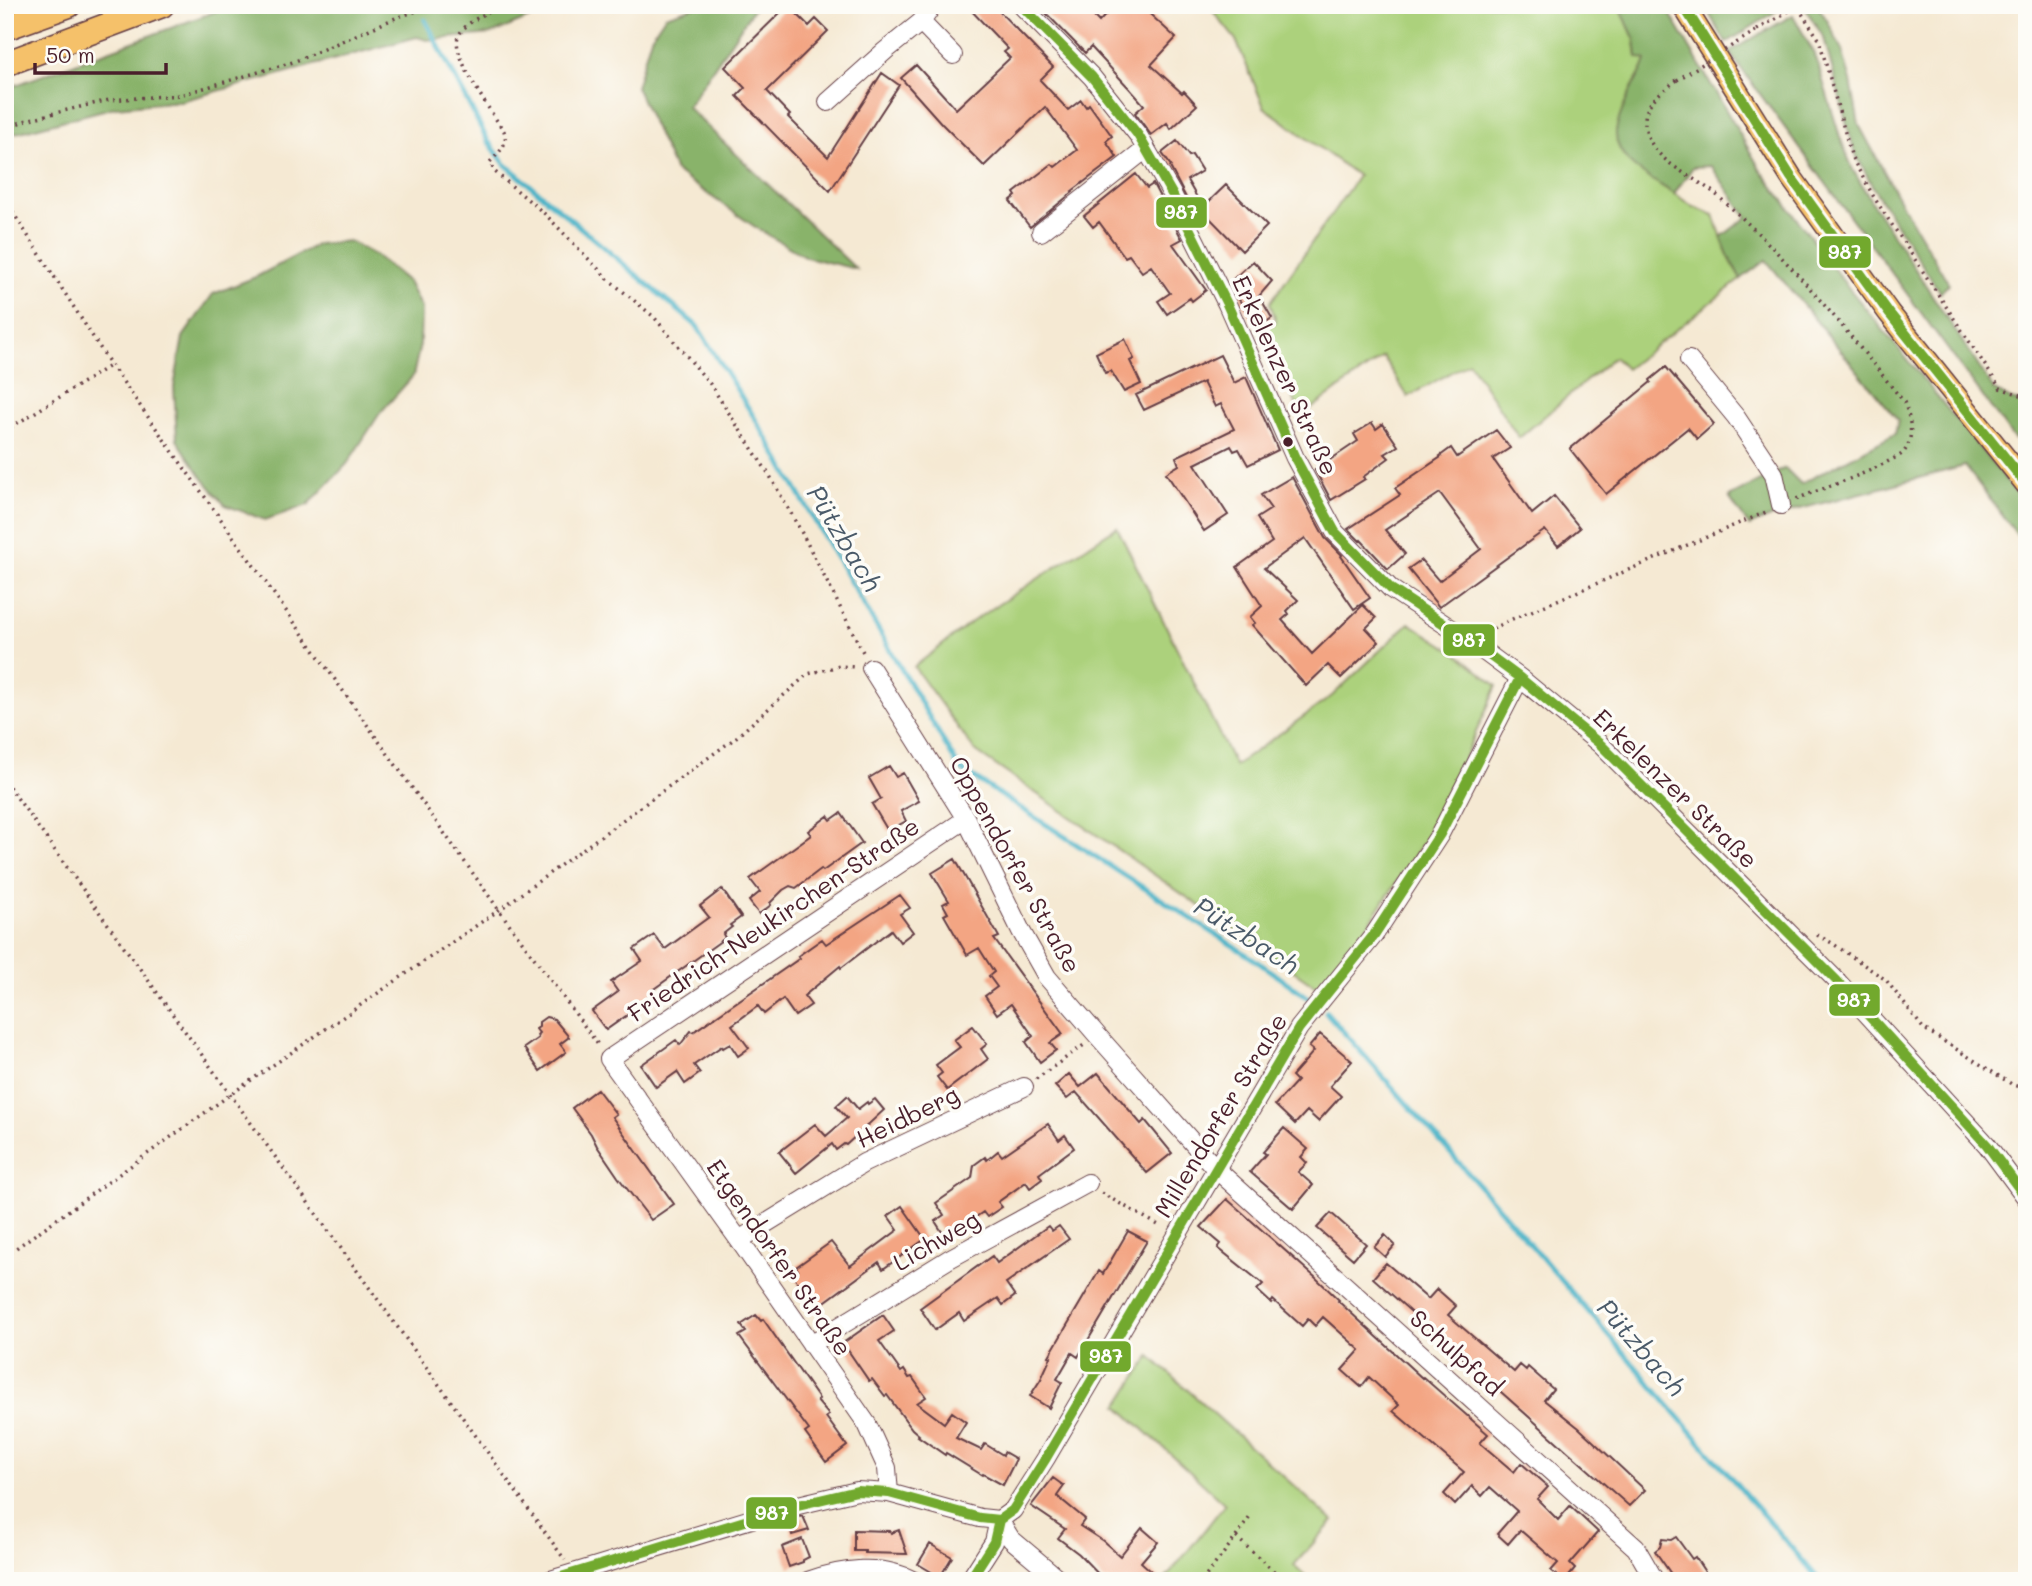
<svg xmlns="http://www.w3.org/2000/svg" width="2032" height="1586" font-family="Mali,sans-serif">
<rect width="100%" height="100%" fill="#fdfcf7"/>
<filter id="ink" filterUnits="userSpaceOnUse"><feTurbulence type="fractalNoise" baseFrequency=".0143" numOctaves="2"/><feDisplacementMap in="SourceGraphic" scale="14" xChannelSelector="R" yChannelSelector="G"/><feConvolveMatrix kernelMatrix="1 2 1 2 8 2 1 2 1" color-interpolation-filters="sRGB"/></filter>
<filter id="wash" filterUnits="userSpaceOnUse"><feTurbulence type="fractalNoise" baseFrequency=".00686" numOctaves="4" result="noise"/><feDisplacementMap in="SourceGraphic" scale="28" xChannelSelector="R" yChannelSelector="G"/><feGaussianBlur stdDeviation="1.57" result="paint"/><feColorMatrix in="noise" values="0 0 0 0 0 0 0 0 0 0 0 0 0 0 0 0 0 1.4 0 .05"/><feComposite in="paint" operator="in"/></filter>
<g filter="url(#wash)">
<rect width="100%" height="100%" fill="#f5e9d3"/>
<path fill="#acd17b" stroke="#7b7853" stroke-width="2" d="M1208,5h411l16,35 2,17 9,3 -3,9 -10,18 -17,43 39,51 39,26 20,8 14,40 13,24 -115,90 -12,-12 -95,81 -50,-76 -61,35 -25,-40 -82,59 -36,-87 11,-8 -6,-18 88,-127 -94,-69 -28,-67z
M1117,527l118,239 97,-70 77,-73 49,31 39,32 -66,145 -71,106 -43,50 -342,-236 -61,-84 59,-46z
M1150,1356l183,165 -39,44 17,16h-147l61,-77 -107,-98z"/>
<path fill="#89b36b" stroke="#6a694b" stroke-width="2" d="M233,5h327l-69,29 -64,6 -10,-3 -236,64 -66,6 -110,29v-47z
M700,5h56l-69,102 169,162 -50,-12 -48,-28 -83,-58 -39,-84 15,-50 14,-21z
M1619,5h46l94,162 84,114 184,225v42l-62,-82 -192,50 -24,10 -20,-29 56,-29 16,16 94,-50 3,-14 -132,-160 -25,19 -13,-24 -7,-18 26,-20 -36,-51 -18,1 -19,27c-20,-14 -60,-32 -58,-62 1,-13 10,-30 15,-42 5,-10 12,-19 15,-30l-9,-3 -2,-17z
M1704,5h82l-60,38z
M1803,5h14l10,15 15,30 9,31 8,44 41,76 49,83 -9,9 -66,-104 -20,-38 -30,-113z
M1793,15l22,40 25,82 13,33 21,36 120,184 17,10 16,4v37l-13,-2 -285,-387z
M349,241l27,15 32,26 13,26 -1,37 -7,31 -33,37 -33,51 -39,41 -43,15 -40,-15 -21,-25 -27,-40 -3,-53 9,-50 30,-43 45,-18 60,-32z"/>
<g fill="none" stroke-linecap="round" stroke-linejoin="round">
<path stroke="#49b3c7" stroke-width="5" d="M425,20l63,121 17,23 192,162 62,99 200,343 296,192 54,38
M1326,1012l187,212 307,357"/>
</g>
<g id="blocks">
<path fill="#f3a583" d="M788,5l21,21 7,-7 12,12 -61,60 23,24 -2,2 40,40 54,-84 17,12 -69,106 -93,-95 8,-8 -20,-21z
M966,5h27l60,62 -13,13 28,30 13,-10 5,7 3,-3 23,32 -6,5 11,16 -45,34 1,1 -43,35 -20,-26 6,-5 -2,-3 38,-29 3,3 22,-17 -32,-43 -61,59 -42,-42 -41,-46 15,-13 40,44 54,-51 -6,-6 4,-3z
M1038,5h45l16,17 16,-17h25l36,33 -25,27 31,28 2,-2 13,14 -26,24 -4,-6 -16,12 -16,-22 9,-8 -15,-17 -38,-41 -6,6z
M1177,141l12,15 3,-1 10,16 -15,9 16,28 -8,7 -25,-48 1,-1 -9,-13z
M1136,174l11,14 6,-4 29,55 -9,5 33,46 -14,11 -2,-3 -23,16 -9,-13 12,-8 -19,-27 -9,6 -13,-17 -4,2 -26,-35 -6,5 -9,-11z
M1226,185l41,41 -25,25 -41,-42z
M1253,261l19,20 -13,15 13,22 -12,8 -4,-6 -3,2 -7,-11 -17,-28z
M1125,339l9,20 -4,2 11,23 -17,8 -13,-21 -6,2 -9,-20z
M1220,355l14,28 12,-6 32,73 -30,15 -9,-16 -5,2 -3,-5 -36,18 33,51 -24,16 -38,-58 13,-8 -3,-8 58,-28 -13,-25 -6,3 -12,-25 -59,28 -8,-15z
M1666,367l48,57 -17,15 -9,-11 -82,66 -36,-45 81,-67 -1,-2z
M1372,423l4,6 7,-5 15,22 -13,8 4,4 -26,19 2,2 -34,21 -16,-30 43,-29 -4,-7z
M1496,430l14,18 -17,11 39,55 22,-18 26,32 -22,18 -13,-16 -106,77 -31,-38 13,-9 18,21 42,-32 -41,-56 -55,37 20,24 -17,15 -27,-29 -1,1 -12,-12 52,-34 -5,-7 46,-31 -1,-1 11,-8 6,9z
M1292,477l33,61 17,17 -1,1 29,42 -16,11 -49,-71 -41,30 34,32 -11,11 2,3 -7,6 30,34 51,-49 13,13 -10,10 13,14 -38,36 -13,-13 -22,21 -54,-61 3,-2 -5,-6 12,-11 -25,-39 35,-25 -15,-24 14,-9 -10,-14z
M889,766l7,11 7,-4 16,28 -18,10 5,10 -18,10 -16,-27 9,-5 -12,-21z
M841,813l21,30 -39,28 -2,-2 -25,19 -6,-2 -7,4 -13,13 1,2 -12,9 -10,-13 11,-9 -10,-13 61,-44 -3,-4 20,-15 3,4z
M955,859l44,78 -5,2 69,95 -13,9 6,7 -16,12 -14,-20 7,-6 -22,-32 -14,10 -12,-18 12,-9 -8,-11 5,-4 -15,-24 -12,7 -23,-40 4,-2 -5,-9 6,-3 -17,-28z
M722,889l19,28 -11,8 2,2 -9,7 2,4 -74,53 2,3 -11,8 1,2 -37,26 -14,-19 26,-19 -7,-10 31,-21 -8,-12 20,-14 11,14 44,-32 -9,-11z
M900,895l10,13 -10,6 13,18 -13,10 -9,-12 -50,38 -1,-2 -36,30 7,9 -16,11 -12,-17 -19,15 -6,-8 -26,19 17,23 -11,8 -8,-12 -7,4 -1,-2 -28,19 6,8 -15,11 -8,-12 -21,15 -15,-22 35,-25 4,5 11,-14 2,1 74,-51 33,-23 -2,-2 24,-17 4,5z
M546,1017l8,2 15,18 -9,7 6,8 -26,19 -16,-23 14,-10 -1,-3 2,-2 -3,-4 3,-2v-5z
M973,1026l14,18 -6,5 7,10 -41,31 -10,-13 5,-4 -6,-8 24,-18 -6,-7z
M1320,1034l32,27 -22,25 11,10 -18,20 -5,5 -11,-10 -12,13 -20,-19 22,-24 -5,-5 22,-25 -5,-4z
M1098,1073l43,51 4,-4 27,33 -25,20 -71,-81 -9,7 -12,-13 14,-12 11,13z
M597,1089l19,25 -4,3 62,87 -23,16 -33,-43 -21,-31 -6,-12 -19,-26z
M847,1096l11,13 9,-7 1,2 7,-5 9,11 -38,35 -2,-1 -8,6 -4,-6 -36,29 -17,-21 36,-28 11,12 21,-18 -11,-12z
M1048,1124l11,16 6,-5 9,13 -35,26 3,5 -12,9 -4,-6 -28,20 4,5 -15,10 -4,-5 -37,26 -11,-17 9,-6 -8,-12 36,-25 2,-13 11,-8 2,3 11,-9 4,5z
M1284,1128l24,21 -7,8 6,6 -9,9 15,13 -20,24 -43,-37 16,-18 -3,-2z
M1227,1199l89,79 23,22 -1,1 84,77 1,-1 65,57 -8,9 34,29 7,-9 27,24 -11,12 21,21 12,-14 28,26 -28,32 5,5 -10,12h-2l-12,-10 7,-8 -38,-33 -12,14 -11,-10 20,-23 -27,-24 -8,9 -10,-10 -17,19 -11,-11 20,-22 -71,-61 6,-6 -30,-28 -8,10 -19,-17 18,-20 -37,-33 -8,9 -7,-7 -6,7 -29,-26 -2,3 -14,-13 6,-6 -45,-36 3,-4 -20,-17z
M902,1206l23,33 -42,30 -4,-7 -64,47 -23,-35 6,-4 -2,-3 35,-25 19,24 48,-36 -10,-14z
M1331,1213l35,31 -13,15 -36,-31z
M1048,1226l4,5 7,-5 10,13 -63,44 9,13 -12,9 -5,-7 -34,23 -5,-8 -24,17 -15,-22 72,-52 5,7z
M1128,1231l19,10 -69,116 -6,-4 -15,26 5,3 -13,26 -19,-12 11,-17 10,-22 -2,-1 50,-85 4,3z
M1385,1235l10,10 -10,12 -11,-10z
M1386,1263l42,36 9,-10 19,17 -8,9 66,57 6,-7 6,5 2,-3 25,22 -9,11 35,28 66,62 -16,16 -256,-228z
M756,1315l5,6 2,-2 56,80 -2,2 12,14 -3,2 21,29 -21,16 -21,-29 4,-3 -70,-94 7,-4 -5,-7z
M883,1315l11,16 -15,10 22,31 3,-2 5,8 3,-1 14,20 -9,6 27,20 8,-11 14,10 -10,16 25,12 4,-6 18,11 1,-3 12,7 -13,26 -20,-11 -1,1 -36,-22 -1,2 -27,-19 1,-1 -7,-6 -25,-34 -2,1 -13,-17 -3,2 -26,-38z
M1053,1478l11,8 -7,10 28,23 -5,7 23,15 17,15 22,-28 16,14 -17,20 21,19h-57l-26,-27 -21,-16 7,-9 -34,-23z
M803,1516l6,14 -17,5 -4,-15z
M854,1530l36,1 1,2 8,-3 8,24 -42,-1v-2h-11z
M1676,1537l16,22 3,-2 16,24h-35l-21,-30 5,-4 2,-8 9,1z
M802,1539l7,18 -6,3v2l-14,5 -7,-20z
M930,1544l22,13 -12,20 -22,-13z"/>
</g>
</g>
<g filter="url(#ink)">
<use href="#blocks" fill-opacity="0" stroke="#643d44" stroke-width="2"/>
<g fill="none" stroke-linecap="round" stroke-linejoin="round">
<defs>
<path id="minor" d="M933,5l-12,17 32,33
M1021,5l71,72 46,58 34,59 55,110 68,154 40,74 56,57 79,52 50,37 80,66 237,237 150,164 40,54
M828,102l57,-51 36,-29
M1041,232l105,-83
M1689,360l47,57 38,57 7,31
M871,668l95,151 55,112 26,46 50,58 119,134 420,379 19,33
M739,1240l125,-77 160,-76
M811,1344l138,-85 139,-76
M889,1493l-2,-25 -20,-44 -128,-184 -130,-181 357,-240
M999,1520l12,19 50,42
M547,1581l247,-75 63,-15 32,2 91,25 19,2
M808,1581c33,-12 74,-18 106,0
M969,1581l25,-39 5,-22 14,-10 33,-52 253,-430 75,-93 66,-101 80,-156"/>
<path id="major" d="M1683,5l108,172 98,136 138,172"/>
<path id="highway" d="M5,28l64,-23
M5,64l157,-59"/>
</defs>
<use href="#minor" stroke="#643d44" stroke-width="20"/>
<use href="#major" stroke="#643d44" stroke-width="24"/>
<use href="#highway" stroke="#643d44" stroke-width="27"/>
<path stroke="#643d44" stroke-width="3.5" stroke-dasharray="2 5" stroke-linecap="butt" d="M502,5c-14,8 -37,16 -44,32 -7,18 35,78 46,94 5,14 -5,21 -14,31l4,9 52,44 62,64 46,38 56,67 60,92 33,59 61,119
M1757,30l40,-24 22,33 33,119 23,41 125,189 27,9
M1677,80c-18,14 -37,25 -31,50 8,34 50,46 73,67 70,61 127,133 185,205 6,15 12,38 -2,52 -4,3 -10,5 -15,8 -28,15 -61,25 -91,37
M5,128l25,-9 79,-19 71,-5 113,-33 105,-45 38,-12
M5,200l106,165 388,545 100,136
M5,431l106,-66
M1487,632l23,-12 256,-108
M5,781l560,779
M1817,935l15,8 54,37 37,48 90,57 14,4
M1036,1079l48,-34
M1101,1193l61,34
M5,1256l226,-162 268,-184 235,-171 74,-65 31,-8 16,1
M1236,1537l14,-20
M1202,1581l34,-44 49,44"/>
<use href="#minor" stroke="#fff" stroke-width="18"/>
<use href="#major" stroke="#f5c16b" stroke-width="21"/>
<use href="#highway" stroke="#f5c16b" stroke-width="24"/>
<path stroke="#643d44" stroke-width="3.5" stroke-dasharray="2 5" stroke-linecap="butt" d="M1677,80l80,-50"/>
<defs>
<path id="bus-1" d="M1021,5l71,72 46,58 34,59 55,110 68,154 40,74 56,57 79,52 50,37 80,66 237,237 150,164 40,54
M1683,5l108,172 98,136 138,172
M548,1581l246,-75 63,-15 32,2 91,25 19,2
M969,1581l25,-39 5,-22 14,-10 33,-52 253,-430 75,-93 66,-101 80,-156"/>
</defs>
<use href="#bus-1" stroke="#fdfcf7" stroke-width="16"/>
<use href="#bus-1" stroke="#72a92d" stroke-width="10"/>
</g>
</g>
<circle fill="#4a1f2b" stroke="#fdfcf7" stroke-width="2.5" cx="1288" cy="442" r="6"/>
<g text-anchor="middle" dominant-baseline="central" stroke-width="7" stroke-linejoin="round" paint-order="stroke">
<g font-size="24" fill="#4a1f2b" stroke="#fdfcf7">
<text transform="translate(1286 375) rotate(65)">Erkelenzer Straße</text>
<text transform="translate(1676 788) rotate(44)">Erkelenzer Straße</text>
<text transform="translate(1016 864) rotate(61)">Oppendorfer Straße</text>
<text transform="translate(773 919) rotate(-34)">Friedrich-Neukirchen-Straße</text>
<text transform="translate(1220 1115) rotate(-59)">Millendorfer Straße</text>
<text transform="translate(907 1116) rotate(-26)">Heidberg</text>
<text transform="translate(936 1240) rotate(-30)">Lichweg</text>
<text transform="translate(780 1257) rotate(55)">Etgendorfer Straße</text>
<text transform="translate(1457 1352) rotate(42)">Schulpfad</text>
</g>
<g font-size="26" font-style="italic" fill="#4a5a69" stroke="#fdfcf7">
<text transform="translate(845 538) rotate(59)">Pützbach</text>
<text transform="translate(1247 935) rotate(33)">Pützbach</text>
<text transform="translate(1642 1347) rotate(49)">Pützbach</text>
</g>
</g>
<g stroke="#fdfcf7" stroke-width="2.5">
<rect x="1155" y="196" width="53" height="33" rx="7" fill="#72a92d"/>
<rect x="1818" y="235" width="54" height="34" rx="7" fill="#72a92d"/>
<rect x="1442" y="623" width="54" height="34" rx="7" fill="#72a92d"/>
<rect x="1828" y="983" width="53" height="34" rx="7" fill="#72a92d"/>
<rect x="1079" y="1340" width="53" height="33" rx="7" fill="#72a92d"/>
<rect x="745" y="1496" width="53" height="34" rx="7" fill="#72a92d"/>
</g>
<g font-size="19" text-anchor="middle" font-weight="bold" fill="#fff">
<text x="1181" y="219">987</text>
<text x="1845" y="259">987</text>
<text x="1469" y="647">987</text>
<text x="1854" y="1007">987</text>
<text x="1106" y="1363">987</text>
<text x="772" y="1520">987</text>
</g>
<rect width="2032" height="1586" fill="none" stroke="#fdfcf7" stroke-width="28"/>
<path d="M35 63v10h131v-10" fill="none" stroke="#4a1f2b" stroke-width="3.5"/>
<text x="46" y="63" font-size="21" fill="#4a1f2b" stroke="#fdfcf7" stroke-width="5" paint-order="stroke">50 m</text>
</svg>
